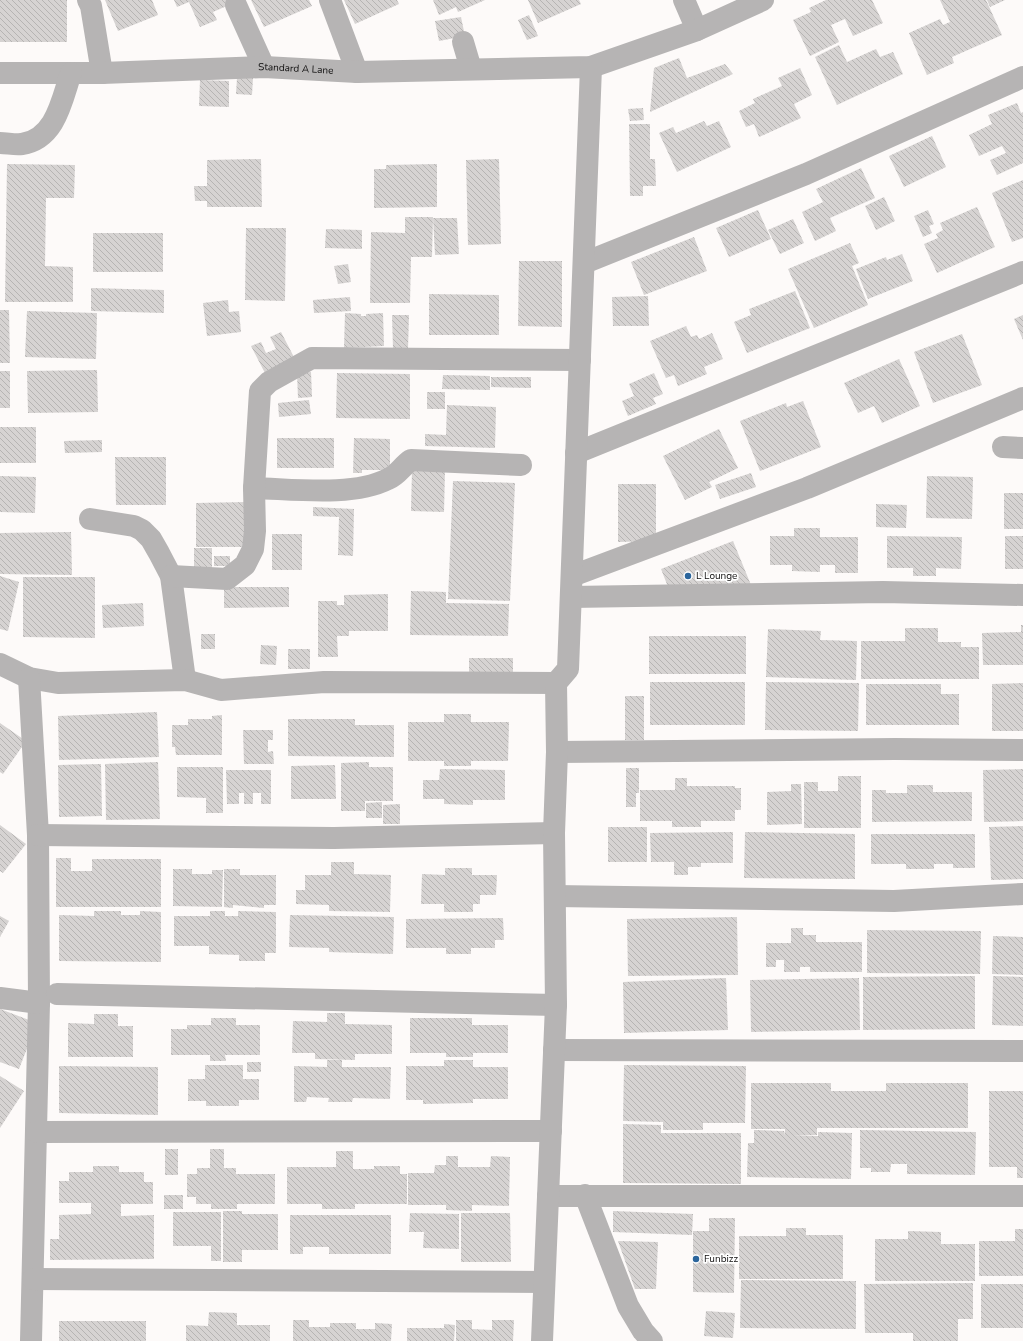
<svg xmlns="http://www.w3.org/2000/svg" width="1023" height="1341" font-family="'Nunito Sans',sans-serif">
<defs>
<pattern id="building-back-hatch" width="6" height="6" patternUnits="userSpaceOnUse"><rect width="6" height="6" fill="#d6d3d2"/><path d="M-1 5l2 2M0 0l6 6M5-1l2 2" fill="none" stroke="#b6b4b3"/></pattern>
</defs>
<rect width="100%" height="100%" fill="#fdfaf9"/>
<path fill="url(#building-back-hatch)" d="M0,0h67v42h-67z
M105,0h47l6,15 -40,16z
M174,0h52l3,5 -16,7 4,8 -17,7 -11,-25 -12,5z
M251,0h58l3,6 -48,21z
M344,0h53l2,4 -44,20z
M433,0h52l-27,12 -2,-5 -17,8z
M528,0h51l2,4 -43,19z
M826,0h46l11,23 -30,13 -8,-17 -14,6 8,17 -29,14 -17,-36 18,-8 -2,-4z
M940,0h46l16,35 -50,22 2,6 -27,12 -18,-42 31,-14 3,6 7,-3z
M987,0h18l-15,7z
M529,15l9,21 -11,4 -9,-20z
M461,17l4,19 -26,5 -4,-20z
M839,45l8,17 29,-13 4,8 13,-5 10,22 -66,31 -22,-48z
M679,58l8,20 38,-14 8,10 -83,38 4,-44z
M800,68l12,27 -18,9 7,14 -42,19 -5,-13 -8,3 -7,-16 16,-8 -2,-4 29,-13 -4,-8z
M237,78h16l-1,17 -16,-1z
M200,80l29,1v26l-30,-1z
M1017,103l4,10 2,-1v51l-26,12 -7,-15 16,-7 -4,-7 -23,10 -10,-21 23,-11 -4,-9z
M643,108l1,12 -14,1 -2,-12z
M704,121l3,5 12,-5 12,26 -54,25 -18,-39 14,-6 3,6z
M629,124h21v35h5l1,27h-13v10h-13z
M932,136l14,31 -42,20 -15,-31z
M261,159l1,48h-55v-6h-12l-1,-15h13v-26z
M499,159l2,85 -33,1 -2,-85z
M7,164l68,1 -1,33h-28l-1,68 28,1v35h-68z
M437,164v43l-63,1v-39h12v-4z
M861,168l14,30 -45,20 6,13 -21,10 -13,-29 21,-10 -7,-13z
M1023,180v58l-11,4 -20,-49z
M884,197l11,24 -19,9 -11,-24z
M977,207l18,40 -58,26 -13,-29 14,-6 -2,-4 7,-4 -3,-7z
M758,210l13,29 -42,18 -13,-29z
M928,210l6,14 -5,2 3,7 -9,4 -9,-21z
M405,217h28l-1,40h-21l-1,46h-40l1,-71 34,1z
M433,218h24l2,36 -24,1z
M793,219l11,24 -24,11 -12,-24z
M246,228h40l-1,73 -40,-1z
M326,229l36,1v19l-37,-1z
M93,233h70v39h-70z
M694,237l13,34 -63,24 -13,-33z
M850,243l9,20 -7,3 16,39 -54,23 -26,-59z
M902,254l11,27 -45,18 -12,-30 30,-12 1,3z
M519,261h43v66l-44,-1z
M348,264l3,18 -13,2 -4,-18z
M91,288l73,2v23l-73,-2z
M795,291l15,37 -63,25 -13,-31 17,-7 -2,-6z
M429,294l70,1v40h-70z
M648,296l1,30h-36l-1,-29z
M350,297l1,14 -37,2 -1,-13z
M228,300l1,12 10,-1 2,21 -34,4 -4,-33z
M0,310h9l1,53h-10z
M27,311l70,2 -1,46 -71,-2z
M345,313l16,1v2h5v-2l17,-1 1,33 -40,2z
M392,315h17l-1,34h-15z
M1023,315v25l-9,-21z
M686,326l5,11 6,-2 2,4 13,-6 11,26 -19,8 3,7 -29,12 -4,-11 -8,3 -16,-37z
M281,332l16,31 -30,14 -16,-31 10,-4 5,11 10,-4 -6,-12z
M962,334l20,51 -49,18 -19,-51z
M899,359l21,47 -38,17 -8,-17 -16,7 -14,-30z
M97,370l1,42 -70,1 -1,-42z
M0,371h10v37h-10z
M311,372l1,25 -14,1 -1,-25z
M337,373l73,1v45l-74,-1z
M654,373l9,21 -10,4 3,6 -28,12 -6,-15 12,-5 -5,-12z
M443,375l47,1v14l-48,-1z
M491,377h40v11l-40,-1z
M427,392h18v17h-18z
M309,400l2,14 -32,3 -1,-14z
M803,401l18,46 -61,24 -20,-50 46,-18 1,4z
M447,405l49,2 -1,41 -70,-2v-12l21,1z
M0,427h36v36h-36z
M719,429l19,39 -29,14 3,5 -27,13 -22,-44z
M277,438h57v30h-57z
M354,438l36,1v31h-28v3h-9z
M102,440v12l-37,1 -1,-12z
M115,457h51v48h-50z
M412,470h33l-1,42 -33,-1z
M751,473l5,14 -36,12 -5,-14z
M0,476l36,1 -1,36 -35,-1z
M927,476l46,1 -1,42 -46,-1z
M453,481l62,2 -5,118 -62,-2z
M618,484h38v57l-38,1z
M1004,493h19v36h-19z
M247,502l1,45h-52v-44z
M876,504l31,1 -1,23 -30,-1z
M313,507l41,2 -1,47 -15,-1 1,-38 -26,-1z
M794,528h26v9h38v36h-23v-8h-15v7l-28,-1v-6h-22v-29h24z
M71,532l1,43 -72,-1v-41z
M272,534h30v36h-30z
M887,536l75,1 -1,32 -25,-1v8h-23v-8h-26z
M1005,536h18v33h-18z
M733,541l18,44 -81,7 -9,-23z
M194,548h18v21l-18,-1z
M214,556h16v10h-16z
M0,576l19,6 -11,49 -8,-2z
M23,577h72v61l-72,-1z
M224,587h65v20l-65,1z
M411,591l35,1v11l63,1 -1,32 -98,-1z
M388,594v37h-39v5h-12l1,21h-20v-56h19v4h7v-10z
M143,603l1,23 -41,2 -1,-23z
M1021,625h2v40h-40l-1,-32 39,-1z
M905,628h33v14h23v5h18v32h-118v-38h44z
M768,629l53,2 -1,9 37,1 -1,39 -90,-3z
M201,634h14v15h-14z
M649,636h97v38h-97z
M261,645l16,1 -1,19 -16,-1z
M288,649h22v20h-22z
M469,658h44v16h-44z
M650,682h95v43h-95z
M766,682l93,1 -1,48 -93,-1z
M1023,683v48h-31v-47z
M866,684h75v10h18v31h-93z
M625,696h19v44h-19z
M157,712l2,45 -100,3 -1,-44z
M444,714h27v8h38l-1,39h-37v5h-27v-5h-36v-39h36z
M222,715v40h-46l-1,-8h-3v-22h16v-6h24v-3z
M288,719h67v6h39v32l-106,-1z
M0,723l26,18 -23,33 -3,-2z
M243,730h30v10h-5v12l5,-1 1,13h-30z
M158,762l2,57 -54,1 -1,-56z
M369,762v5h24v34h-28v10h-24v-48z
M101,764l1,52 -43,1 -1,-52z
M335,765l1,34h-45v-33z
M177,767h46v46h-17v-15l-29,-1z
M626,768h13v25h-3v14h-10z
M440,769l65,1v30h-32v5l-29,-1v-5h-21v-19h16z
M1023,769v52l-39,1 -1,-52z
M226,770h45v34h-10v-11h-8v11h-9v-11h-5v11h-12z
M838,776h23v52h-57v-46h14v9h20z
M675,778h12v8h48v2h6v22h-6v11h-34v6h-29v-6h-32v-31h35z
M791,784h10l1,40 -35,1v-33l24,-1z
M907,785h26v7h39v29l-100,1v-32h14v3h21z
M382,802v16h-16v-15z
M400,804v20h-17v-19z
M0,825l26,19 -23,29 -3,-2z
M1023,826v53l-32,1 -2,-53z
M608,827h39v35h-39z
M733,832v31h-32v4h-13v8h-14v-13h-23l-1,-29z
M745,832l110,2v45l-111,-1z
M871,834h104v34h-22v-4h-19v5h-28v-5h-35z
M56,858h15v13h21v-12h69v48h-105z
M331,862h23v12l37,1 -1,37 -61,-1v-6l-33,-1v-14h9v-15h26z
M445,868h27v7h25l-1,20h-16v9h-7v8h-29v-8h-23l1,-30 23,1z
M173,869h19v5h20v-4h11l-1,37 -49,-1z
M224,869h16v6h36v30h-12v3l-31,-3v3l-9,-1z
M94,911h27v4h19v-4l21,1v50l-102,-1v-46l35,1z
M210,911h15v5h13v-5l38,1v41h-11v8h-26v-6l-30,-1v-8h-35v-30h36z
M290,915l104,2 -1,37 -64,-2v-4l-40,-1z
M0,916l9,5 -9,16z
M737,917l1,58 -110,1 -1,-57z
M503,918l1,22h-9v8h-24v6h-25v-6h-40v-29z
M791,928h12v7h13v7h46v30h-52v-5h-10v5h-16v-12h-8v7h-10v-24h25z
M867,930l114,1 -1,43 -113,-1z
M993,936l30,1v38l-31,-1z
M975,976v53l-112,1v-53z
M993,976l30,1v49l-31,-1z
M726,978l2,52 -104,3 -1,-51z
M859,978l1,52 -109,2 -1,-52z
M0,1009l37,14 -18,46 -19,-7z
M327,1013h18v11l47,1v29h-37v6l-40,-1v-6h-23l1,-32 34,1z
M94,1014h24v12h15v31h-65v-34l26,1z
M211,1018h25v7h24v30h-35l1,6h-16v-6h-39v-26h16v-4h24z
M410,1018h62v7h36v28h-35v4h-27v-4h-36z
M327,1060h15v7h49l-1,32 -37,-1 -1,4h-24l1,-4 -22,-1 -1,5h-12v-36l33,1z
M444,1060h29v7h35v32h-35v4l-50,1v-4h-17v-34h38z
M247,1062h14v10h-14z
M205,1065h38v14h16v21h-20v6h-33v-5h-18v-22h17z
M624,1065l122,1 -1,57h-42v7h-40v-8l-40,-1z
M59,1066l99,1v48l-99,-2z
M0,1076l24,15 -24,37z
M751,1083h80v8h55v-8h82v45h-151v7h-24l25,1v-4l34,1 -1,46 -104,-2 1,-34h6v-13l30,1 1,4v-6h-34z
M989,1091h34v87h-6v-11h-28z
M623,1124l38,1v8h80v51l-118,-1z
M860,1130l116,2 -1,43 -68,-1v-10h-16l-1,8h-19v-4h-11z
M165,1149h13v26h-13z
M210,1149h14v19h12v6h39v30h-38v5h-26v-5h-15v-7h-9v-23h10v-6h13z
M336,1151h17v18h21v-3h26v8h7v30h-52v5h-33v-5h-35v-37h49z
M446,1156h12v11h32l1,-11 19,1 -1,49 -37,-1v6l-26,-1v-5h-38v-32h26l1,-8h11z
M93,1166h26v6h25v10h9v22h-32v12l33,-1v44l-104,1v-21h9v-24l32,-1v-11h-32v-22h10v-9h24z
M164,1195h19v14h-19z
M223,1211h19v3h36v36h-36v12h-19z
M613,1211l80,3 -1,21 -79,-3z
M173,1212h48v49h-10v-15h-38z
M410,1213l49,1v35l-36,-1 1,-16h-15z
M461,1213h49l1,49h-50z
M290,1215h101v39h-62v-7h-26v7h-13z
M709,1218h26l-1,75 -41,-1v-61h16z
M786,1228h20v7h37v44h-104v-43h47z
M1015,1229h8v47h-44v-35h36z
M908,1231l33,1v12h34v37h-100v-42h33z
M618,1241l40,1 -2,47h-21z
M741,1280l115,1v48l-116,-1z
M973,1283v36h-15v22h-45v-8h-48l-1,-49z
M981,1284h42v44h-42z
M706,1311l29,2 -2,25 -29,-2z
M209,1312l28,1v12h33v16h-84v-16l22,1z
M293,1320h16v7h21v-4h26v6h19v-6l17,1 -1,17h-98z
M456,1320h16v9l20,1v-10h22l-1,21h-57z
M59,1321h87v20h-87z
M444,1324l11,1 -1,16h-47v-13h37z"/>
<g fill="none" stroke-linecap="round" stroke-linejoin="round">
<g stroke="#b6b4b4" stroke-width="22">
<path d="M88,0l3,6 11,67"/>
<path d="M330,0l27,72"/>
<path d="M684,0l13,30"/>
<path d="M236,5l28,62"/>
<path d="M463,42l8,27"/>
<path id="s1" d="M0,73h102l162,-6 93,5 234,-5 106,-37 66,-30"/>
<path d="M0,143c7,0 15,2 22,1 34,-5 40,-45 49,-71"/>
<path d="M584,263l222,-89 217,-97"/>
<path d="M1003,447l20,1"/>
<path d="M576,453l447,-181"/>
<path d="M254,488c39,1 99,9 134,-9 10,-4 14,-13 23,-19l110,5"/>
<path d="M90,519l44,7 8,4 9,9 8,14 12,23 14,104"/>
<path d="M171,576l56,3 18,-14 8,-16 2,-18 -1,-43 6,-97 9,-9 43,-24 268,2"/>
<path d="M572,576l235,-88 216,-90"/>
<path d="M571,597l312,-5 140,3"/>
<path d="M0,664l29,14 29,5 127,-3 36,10 103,-8 232,1"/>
<path d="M29,678l9,157 1,168 -8,338"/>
<path d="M557,752l338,-3 128,1"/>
<path d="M38,835l296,3 220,-5"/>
<path d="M555,896l339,5 129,-7"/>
<path d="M57,994l499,11"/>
<path d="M0,998l39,5"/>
<path d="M554,1050l469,1"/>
<path d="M37,1132l514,-1"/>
<path d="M585,1195l43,111 15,25 9,10"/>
<path d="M548,1196h475"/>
<path d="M33,1279l511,3"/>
<path d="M542,1341l14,-336 -2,-172 3,-81 -1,-69 12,-14 23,-602"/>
</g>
</g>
<g fill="#2b659c" stroke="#fff" stroke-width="1.5">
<circle cx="688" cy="576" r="4"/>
<circle cx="696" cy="1259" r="4"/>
</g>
<g text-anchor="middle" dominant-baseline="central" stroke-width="3.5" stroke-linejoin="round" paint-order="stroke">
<g font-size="10" fill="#0f0e0e" stroke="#fff">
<text stroke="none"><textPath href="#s1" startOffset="296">Standard A Lane</textPath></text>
</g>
<g font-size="10" fill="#0f0e0e" stroke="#fff" text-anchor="start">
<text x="696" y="576">L Lounge</text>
<text x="704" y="1259">Funbizz</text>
</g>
</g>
</svg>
